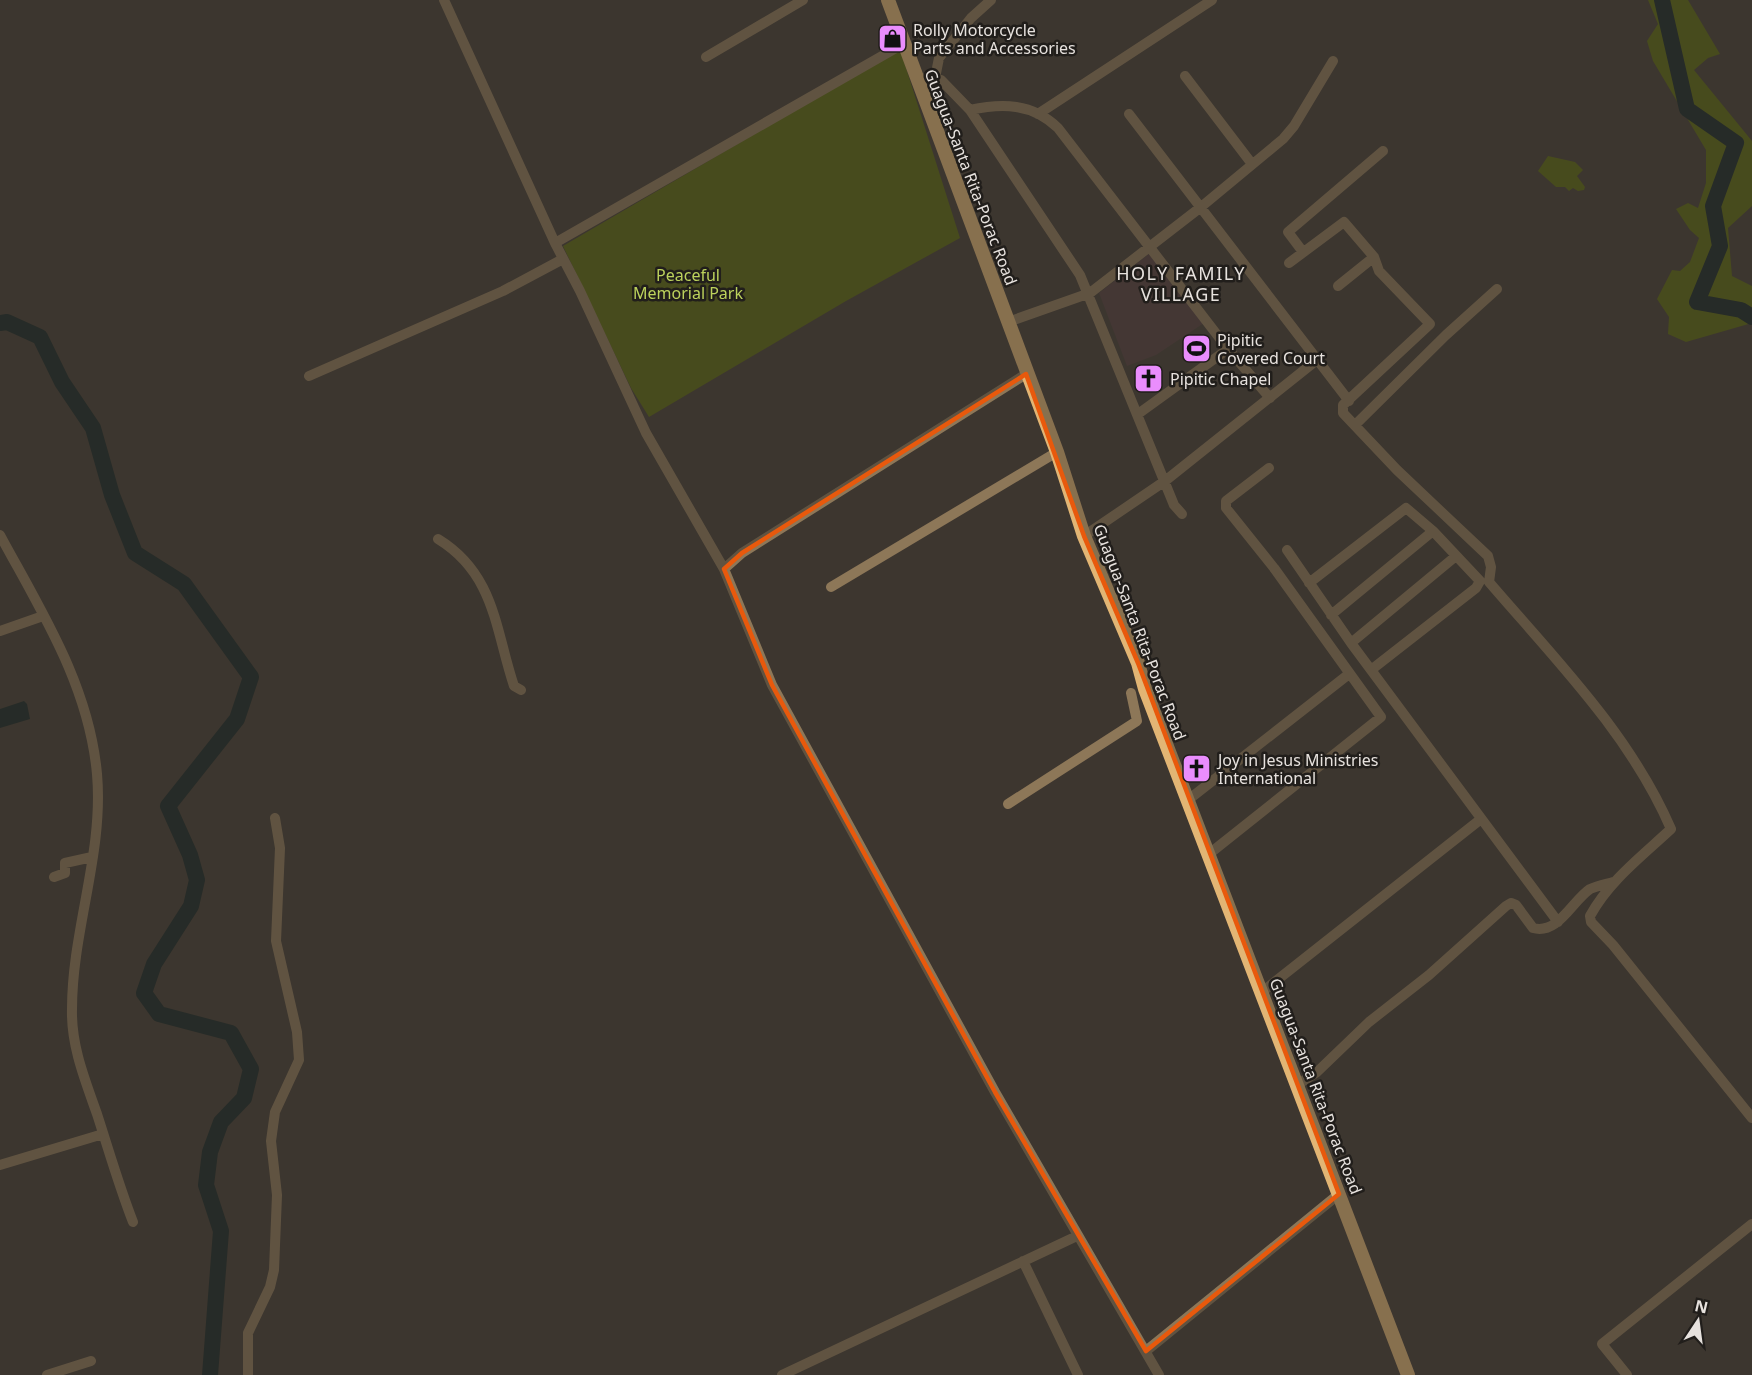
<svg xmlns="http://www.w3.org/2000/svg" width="1752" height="1375" font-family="'Noto Sans',sans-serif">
<rect width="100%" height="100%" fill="#3d362f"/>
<path fill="#4e393b" d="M1149,254l55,69 -48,32 -29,11 -28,-73z"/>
<path fill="#566408" d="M1648,0h40l32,54 -12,4 -14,12 58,71v65l-24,22 4,48 20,10v37l-66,19 -18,-8 1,-17 -12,-18 15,-29 8,1 10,-9 9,-24 -9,-8 -14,-21 12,-6 10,5 8,-25v-33l-53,-89 -6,-20 11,-17z
M900,49l60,189 -114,63 -197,116 -18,-29 -68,-142z
M1548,156l27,6 8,8 -6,6 8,11 -1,3 -6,1 -5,-3 -4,3 -4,-4h-9l-18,-16z"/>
<path fill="#0d1e1f" d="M24,701l3,3 3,15 -30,9v-19z"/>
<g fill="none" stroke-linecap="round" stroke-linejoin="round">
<path stroke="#0d1e1f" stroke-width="16" d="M1662,0l25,109 49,34 -23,63 7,40 -23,56 44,8 11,7
M0,323l7,-1 33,15 22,45 31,46 19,67 23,58 49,31 67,93 -14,42 -69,87 22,49 7,25 -6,26 -37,58 -10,29 15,21 72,19 20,36 -7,29 -23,24 -11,30 -4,33 15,46 -11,144"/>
<path stroke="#8d7758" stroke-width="10" d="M444,0l111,243 25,48 66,142 78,136 48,116 223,407 164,283
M706,57l97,-57
M1185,76l67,88
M916,78l25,2 29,30 110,165 94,230 8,9
M935,78l4,-20 32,-40 20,-18
M970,110c32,-7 62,-7 88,18l170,221 42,49
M1038,114l174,-114
M1129,114l220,287
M555,243l348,-199
M1303,252l-15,-20 95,-81
M1289,263l55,-41 30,35 5,14 51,53 -87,81v8l54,57 91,86 3,11 -2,15c66,77 141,152 182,247 -29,27 -62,52 -81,87l1,6 22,23 139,173
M1338,286l36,-29
M1008,322l82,-29 111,-86 82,-68 11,-13 39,-65
M309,376l194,-85 60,-32
M1138,414l90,-65
M1355,425l91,-90 51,-46
M0,535c41,76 89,150 97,239 7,79 -25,156 -25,235 -1,37 13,71 25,105 12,37 22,72 36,108
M1084,536l81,-55 153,-122
M438,539c57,35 57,90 76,147l7,4
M1287,550l64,93 207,279
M724,569l18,-16 284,-179
M1309,583l97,-75 27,23 47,50 -4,7 -105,82
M831,587l226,-135
M1331,615l102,-84
M0,631l43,-15
M1351,643l105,-87
M1188,800l161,-126
M1008,804l129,-83 -6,-28
M1209,854l172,-137 -107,-149 -48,-60v-7l43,-33
M54,877l11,-4v-10l27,-6
M1262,992l219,-173
M1297,1085l20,-13 52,-50 60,-47 77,-69 5,-3 5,2 17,23c25,7 39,-27 57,-39 7,-3 16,-5 23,-7
M0,1165l103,-31
M1023,1261l55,114
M1146,1351l193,-157
M47,1375l44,-14
M248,1375v-42l22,-46 4,-17 3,-75 -6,-54 4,-29 24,-52 -2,-28 -21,-91 4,-93 -5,-30
M782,1375l295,-139
M1627,1375l-25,-31 150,-120"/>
<path stroke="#e2b574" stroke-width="14" d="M888,0l169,452 27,84 54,127 7,26c89,228 176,457 263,686"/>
</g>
<path d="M0 0H1752V1375H0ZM1026,374l58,162 54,127 201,531 -193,157 -151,-259 -223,-407 -48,-116 18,-16z" fill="#3d362f" fill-opacity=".55" fill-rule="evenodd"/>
<path fill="none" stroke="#e8590c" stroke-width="4.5" stroke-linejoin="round" d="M1026,374l58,162 54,127 201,531 -193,157 -151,-259 -223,-407 -48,-116 18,-16z"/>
<defs>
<symbol id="shop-square" viewBox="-11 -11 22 22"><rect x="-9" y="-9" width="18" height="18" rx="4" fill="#ea8dfd" stroke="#211e1b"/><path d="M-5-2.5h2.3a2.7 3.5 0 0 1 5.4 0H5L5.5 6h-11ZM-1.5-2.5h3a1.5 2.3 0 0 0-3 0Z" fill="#111"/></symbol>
<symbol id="stadium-square" viewBox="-11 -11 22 22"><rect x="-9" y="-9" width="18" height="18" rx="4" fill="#ea8dfd" stroke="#211e1b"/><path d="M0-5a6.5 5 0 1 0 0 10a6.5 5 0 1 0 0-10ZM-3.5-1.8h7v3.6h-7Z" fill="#111"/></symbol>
<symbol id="church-square" viewBox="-11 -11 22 22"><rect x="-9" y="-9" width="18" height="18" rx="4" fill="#ea8dfd" stroke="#211e1b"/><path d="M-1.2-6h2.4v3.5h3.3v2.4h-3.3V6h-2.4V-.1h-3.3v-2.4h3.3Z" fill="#111"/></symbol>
</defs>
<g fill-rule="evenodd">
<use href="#shop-square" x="876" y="22" width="33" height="33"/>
<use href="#stadium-square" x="1180" y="332" width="33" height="33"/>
<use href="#church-square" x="1132" y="362" width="33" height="33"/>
<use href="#church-square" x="1180" y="752" width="33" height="33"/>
</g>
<g text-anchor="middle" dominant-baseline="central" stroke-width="5" stroke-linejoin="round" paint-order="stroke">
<g font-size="16" fill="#e7e2de" stroke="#211e1b" text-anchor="start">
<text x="913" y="30">Rolly Motorcycle<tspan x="913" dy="18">Parts and Accessories</tspan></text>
<text x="1217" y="340">Pipitic<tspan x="1217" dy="18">Covered Court</tspan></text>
<text x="1170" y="379">Pipitic Chapel</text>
<text x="1218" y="760">Joy in Jesus Ministries<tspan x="1218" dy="18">International</tspan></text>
</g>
<g font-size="16" fill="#e7e2de" stroke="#211e1b">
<text transform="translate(971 177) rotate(69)">Guagua-Santa Rita-Porac Road</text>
<text transform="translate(1140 632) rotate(69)">Guagua-Santa Rita-Porac Road</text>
<text transform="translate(1316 1086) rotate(69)">Guagua-Santa Rita-Porac Road</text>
</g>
<g font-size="16" fill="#bcd25c" stroke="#211e1b">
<text x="688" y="275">Peaceful<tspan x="688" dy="18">Memorial Park</tspan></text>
</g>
<g font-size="18" letter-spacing="1.5" fill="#e7e2de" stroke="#211e1b">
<text x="1181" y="273">HOLY FAMILY<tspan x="1181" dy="21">VILLAGE</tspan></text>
</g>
</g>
<g transform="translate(1698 1321) rotate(13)" stroke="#211e1b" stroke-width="4.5" paint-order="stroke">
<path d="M0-4.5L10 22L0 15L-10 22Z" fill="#e7e2de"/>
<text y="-9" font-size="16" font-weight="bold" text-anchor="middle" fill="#e7e2de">N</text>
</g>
</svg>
